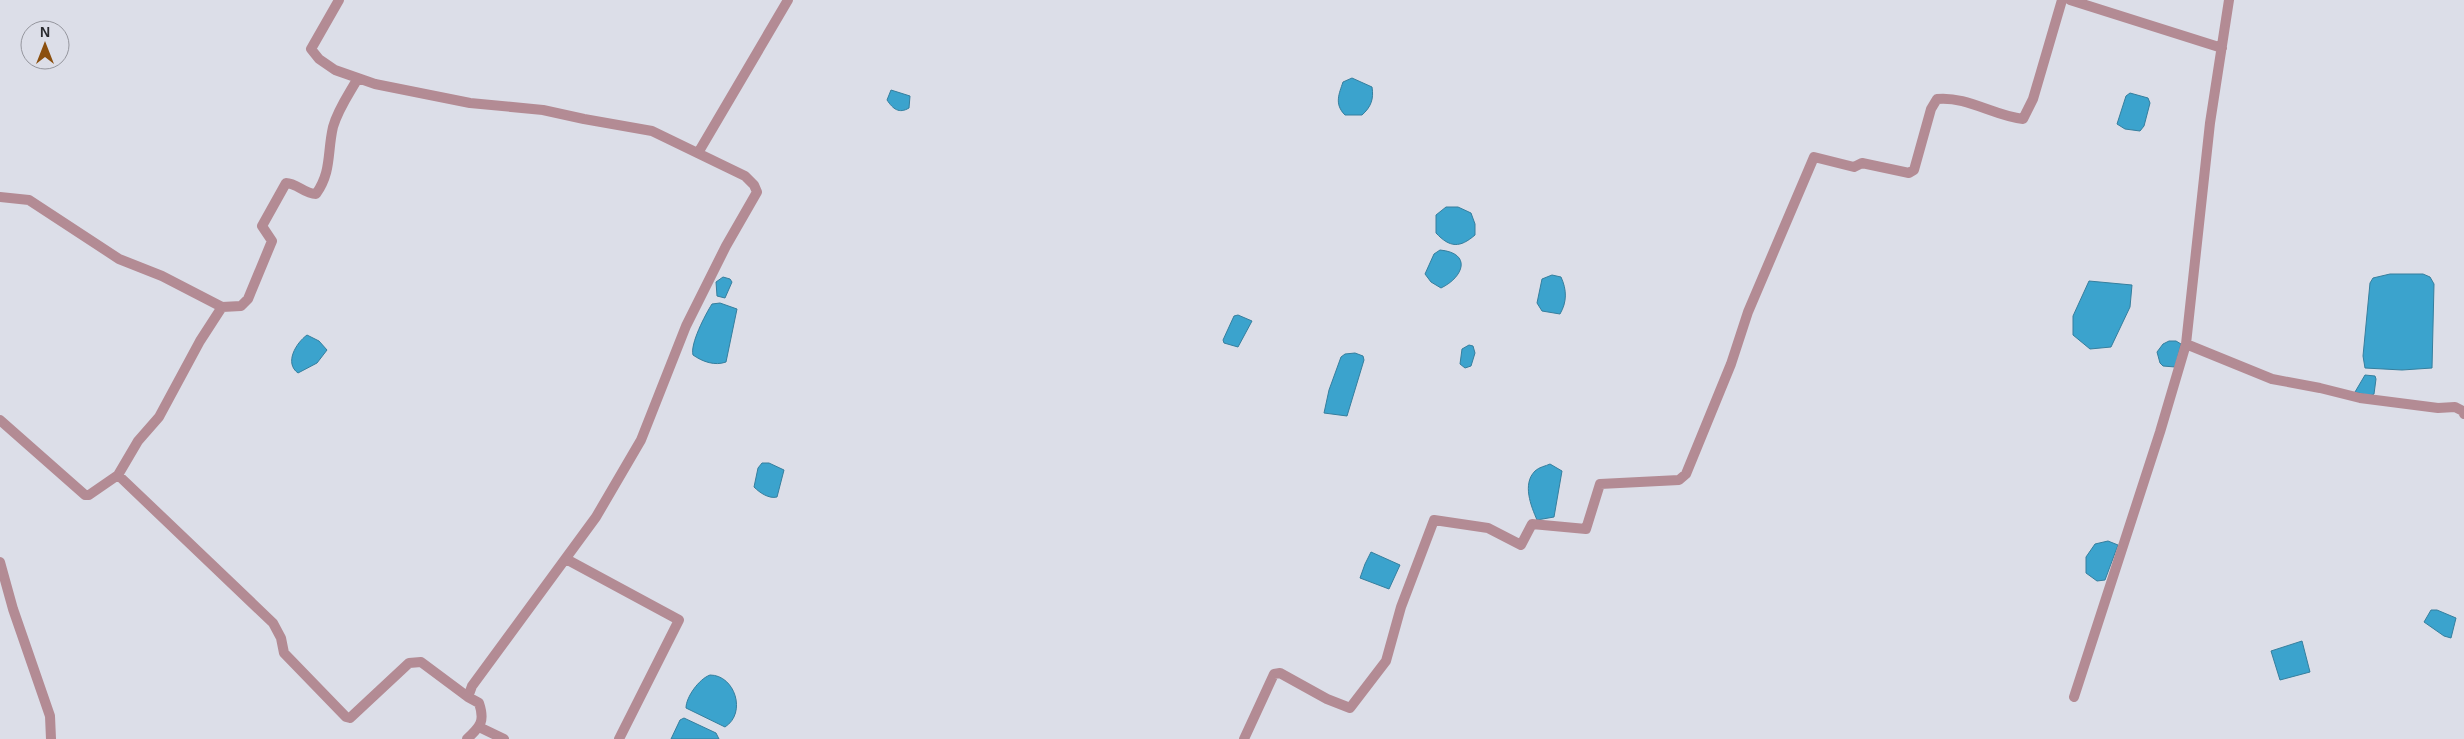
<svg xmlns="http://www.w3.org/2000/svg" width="2464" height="739" font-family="Helvetica,sans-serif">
<rect width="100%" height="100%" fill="#dcdee8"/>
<path fill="#3ba3cd" stroke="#367f9e" d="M1352,78l20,9c2,12 -1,20 -10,28h-17c-11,-11 -6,-21 -2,-33z
M891,90l19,6 -1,12c-10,6 -16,1 -22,-8z
M2130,93l18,5 2,5 -6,23 -4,5 -15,-2 -8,-5 9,-28z
M1446,207h12l13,6 4,11v11c-15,13 -25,13 -39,-2v-18z
M1440,250c32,3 24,27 1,38l-10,-6 -6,-8 9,-20z
M2390,274h33l7,3 4,7 -2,84 -30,2 -37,-2 -2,-12 7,-73 3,-5z
M1552,275l9,2c6,13 6,25 -1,37l-18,-3 -5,-8 5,-24z
M723,277l7,2 2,3 -7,16 -8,-2 -1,-14z
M2089,281l43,4 -2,22 -19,40 -21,2 -17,-14v-19z
M720,303l17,6 -11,53c-11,4 -23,0 -33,-7 -3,-11 12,-40 19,-51z
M1238,315l14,6 -14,26 -14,-4 -1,-3 11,-24z
M307,335l12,6 8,9 -10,13 -19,10c-14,-10 -2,-30 9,-38z
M2169,341h7l5,3 -6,23 -12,-1 -3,-3 -3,-11 6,-8z
M1469,345l4,1 2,7 -4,13 -6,2 -5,-4 2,-15z
M1355,353l8,3 1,4 -17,56 -23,-3 5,-23 12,-33 4,-3z
M2365,375l10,1 1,3 -2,15 -4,2 -15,-4z
M762,463h7l15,7 -7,27c-8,2 -17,-4 -23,-10l4,-19z
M1550,464l12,7 -8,46 -17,3c-6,-14 -15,-36 -2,-49 4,-4 11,-5 15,-7z
M2108,541l10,4 -13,35 -8,1 -11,-8v-16l9,-13z
M1371,552l29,13 -11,24 -29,-11 5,-14z
M2431,610h6l19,8 -5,20 -7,-2 -20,-14z
M2302,641l8,31 -30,8 -9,-29z
M710,675c25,0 37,38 15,52l-39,-19c0,-11 13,-29 24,-33z
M684,718l32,15 3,6h-48l9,-19z"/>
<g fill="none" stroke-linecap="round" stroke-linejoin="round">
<path stroke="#b38b94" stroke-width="10" d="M339,0l-28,49 8,10 16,11 40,14 95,19 73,7 41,9 68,12 93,45 9,9 3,7 -31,54 -40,80 -45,114 -45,77 -124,169 -4,11 11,6c6,18 2,23 -12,36
M2070,0l152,48
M698,153l90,-153
M0,197l29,3 90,59 43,17 60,31
M2186,344l86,35 48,9 40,10 78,10 17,-1 8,4 1,3
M0,420l85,75h4l29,-20 155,148 8,15 3,15 62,64 4,1 59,-55 12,-1 47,35
M118,475l20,-34 21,-24 41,-76 22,-34 19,-1 7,-7 24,-58 -10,-15 24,-43c11,0 18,11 30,11 16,-23 11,-41 17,-67 5,-18 16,-33 25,-49
M566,559l113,61 -60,119
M0,562l13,47 37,107 1,23
M2074,697l86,-265 26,-88 24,-221 19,-123
M479,727l25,12
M1244,739l30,-65 6,-1 47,26 23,9 36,-47 15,-54 33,-87 54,8 33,17 11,-21 54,5 14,-45 79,-4 7,-6 45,-110 17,-52 66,-155 40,10 8,-4 47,10 5,-3 17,-61 6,-10c30,-3 57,17 86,20l10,-20 29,-99"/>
</g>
<g transform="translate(45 45)"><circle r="24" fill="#dcdee8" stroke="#95969e"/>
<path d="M0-4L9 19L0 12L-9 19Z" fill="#8b4f0e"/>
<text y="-8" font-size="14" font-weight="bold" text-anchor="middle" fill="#2a2b2f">N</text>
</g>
</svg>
